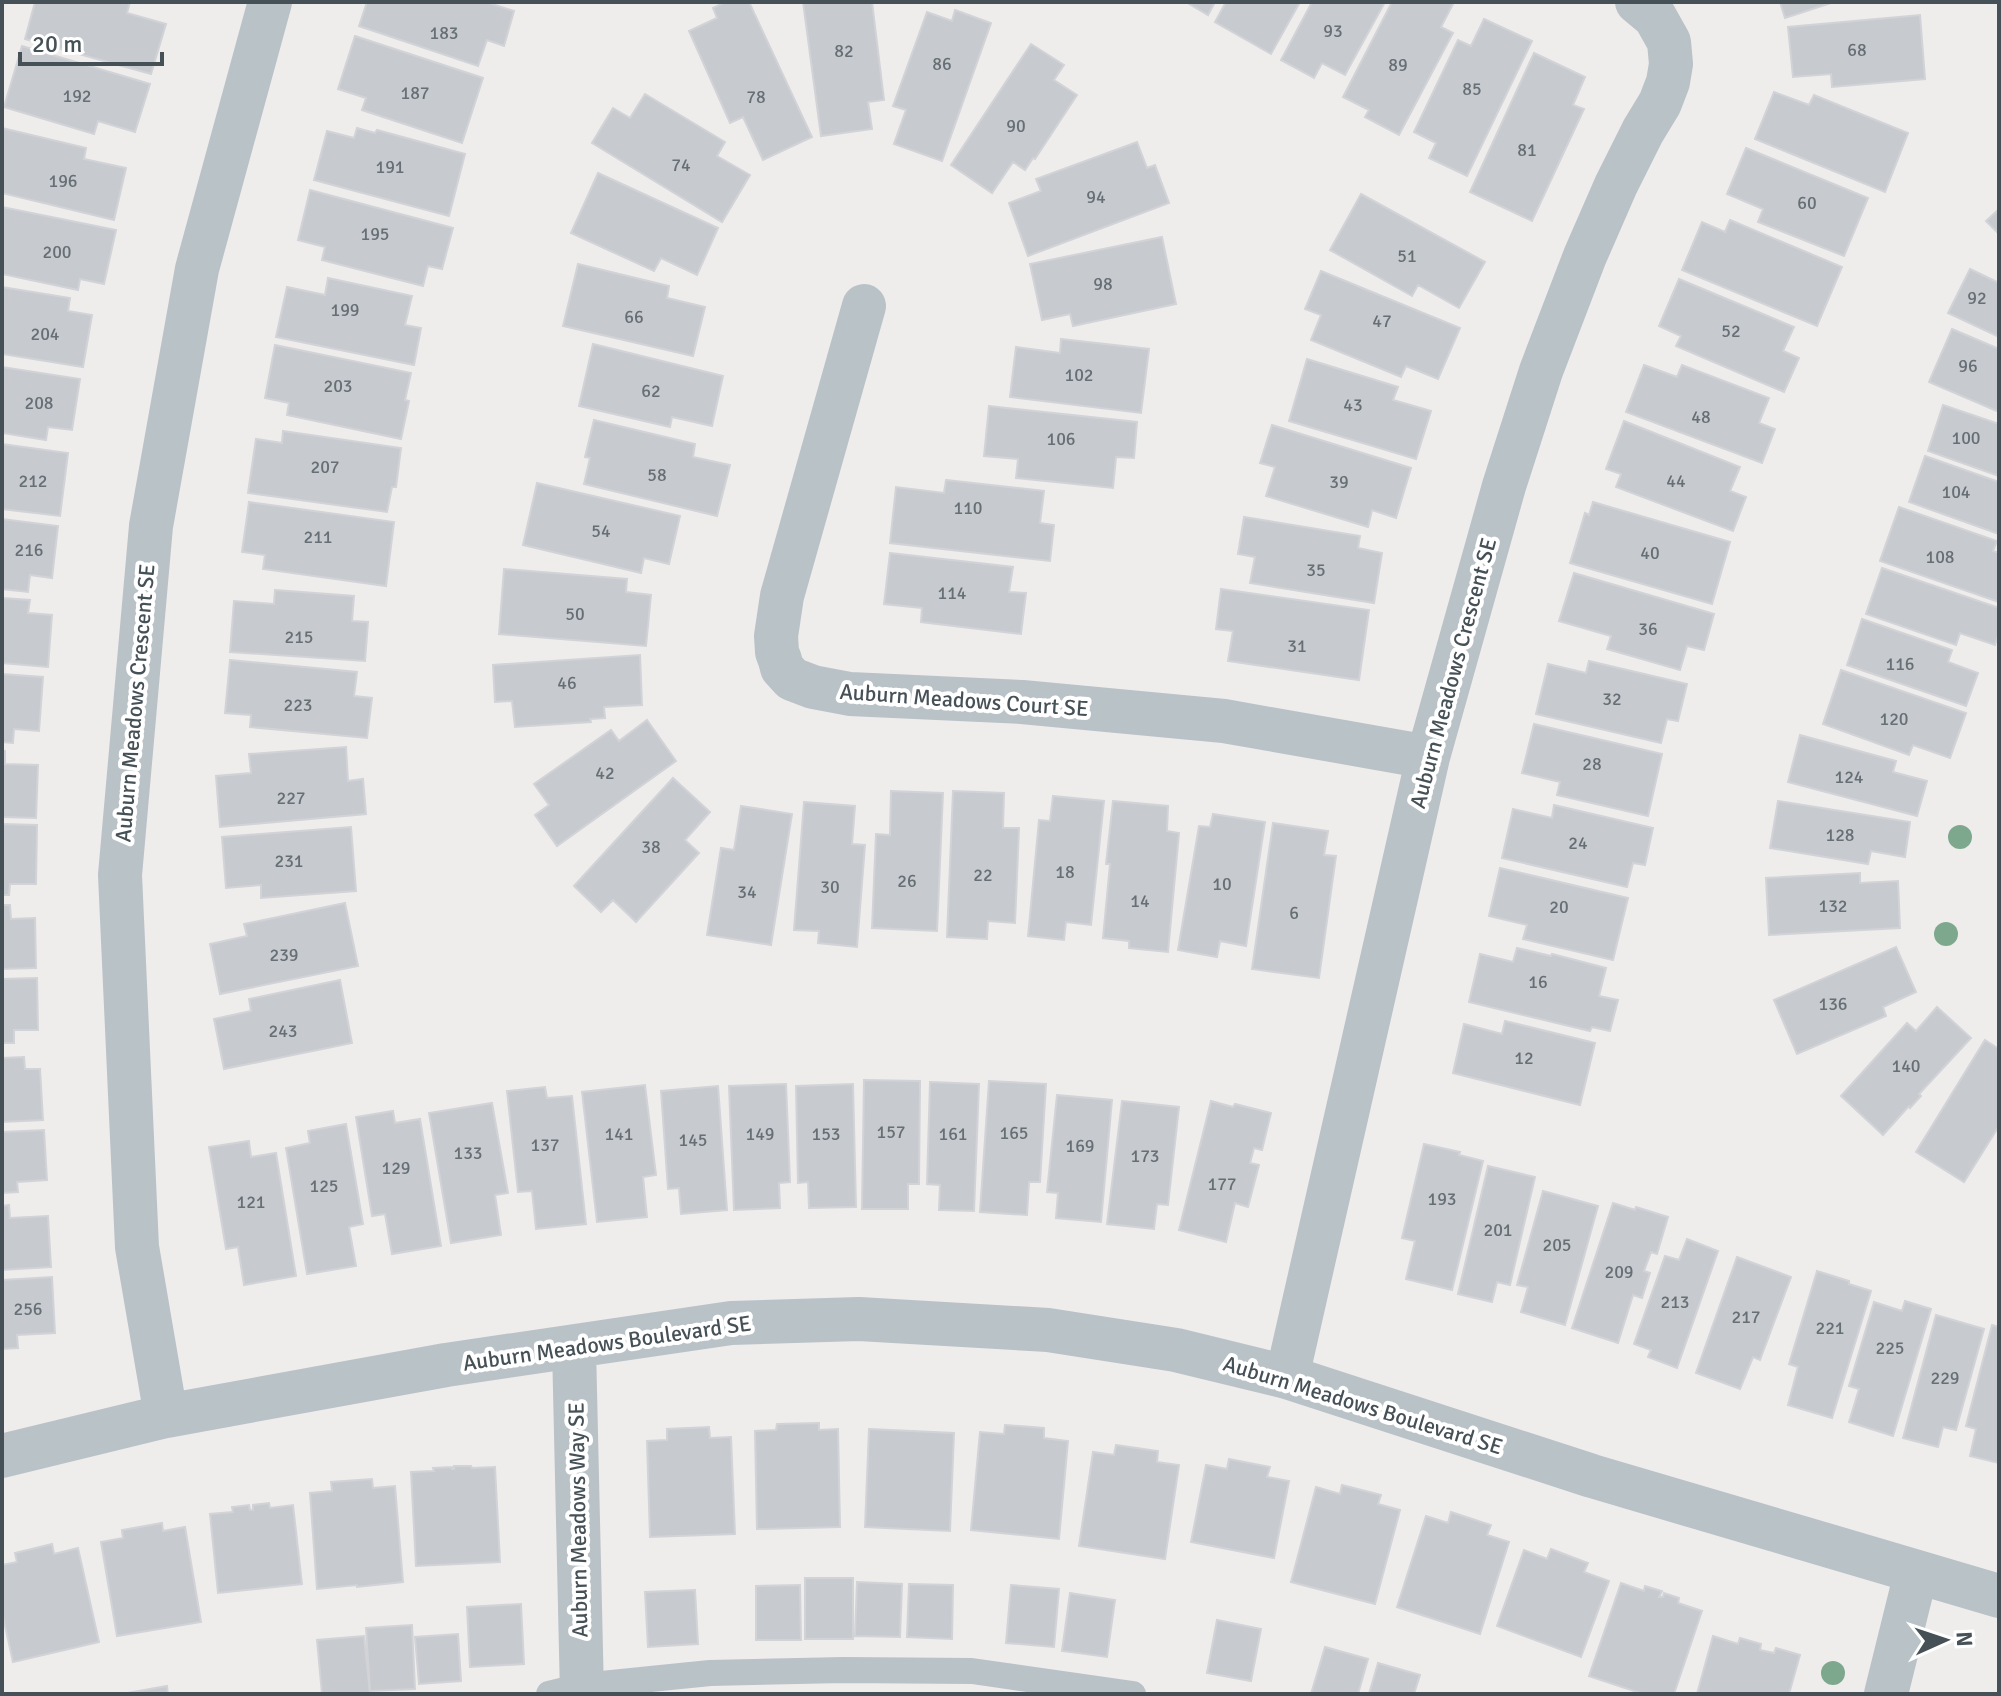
<svg xmlns="http://www.w3.org/2000/svg" width="2001" height="1696" font-family="Signika,sans-serif">
<rect width="100%" height="100%" fill="#efecec"/>
<path fill="#c7cacf" stroke="#d1d3d7" stroke-width="2" d="M35,2h95l-3,11 39,11 -15,50 -126,-35z
M367,2h119l28,9 -10,35 -17,-6 -9,26 -119,-40z
M725,2h24l63,135 -49,23 -20,-43 -13,6 -41,-92 28,-13 -4,-10z
M803,2h69l12,98 -16,2 4,27 -51,7z
M1186,2h29l-7,13z
M1226,2h74l-29,52 -56,-32z
M1312,2h73l-40,73 -23,-12 -8,15 -33,-18z
M1392,2h62l-13,25 12,6 -54,102 -34,-18 4,-7 -26,-13z
M1780,2h54l-49,16z
M955,10l36,13 -49,138 -48,-17 12,-34 -13,-4 34,-94 25,9z
M1920,15l5,64 -93,8 -1,-13 -38,3 -5,-50z
M1484,19l48,22 -65,135 -38,-18 7,-15 -22,-11 44,-92 13,6z
M355,36l128,42 -21,65 -100,-33 4,-12 -28,-9z
M1031,44l33,21 -10,15 23,15 -42,64 -2,-1 -8,12 -12,-8 -21,31 -41,-28z
M22,46l128,38 -15,48 -37,-11 -4,13 -90,-27z
M1534,53l51,24 -12,28 11,4 -52,112 -62,-29z
M1774,92l35,13 5,-10 94,38 -23,59 -130,-53z
M645,94l80,48 -8,14 33,19 -28,47 -130,-79 21,-35 17,10z
M2,128l84,20 -2,11 42,9 -12,52 -112,-27z
M357,128l18,5 2,-3 88,24 -16,62 -135,-36 13,-49 27,7z
M1137,142l10,26 8,-3 14,38 -141,53 -19,-53 32,-12 -5,-12z
M1746,148l122,50 -24,58 -86,-34 5,-13 -36,-15z
M598,173l120,55 -21,47 -36,-17 -7,13 -83,-38z
M310,190l143,38 -11,41 -14,-3 -5,20 -101,-26 3,-13 -27,-7z
M1361,194l124,68 -26,46 -41,-23 -6,11 -82,-46z
M2,207l114,23 -12,54 -24,-5 -2,11 -76,-16z
M1999,209v25l-13,-13z
M1730,220l112,47 -25,59 -135,-56 20,-48 23,10z
M1162,237l14,67 -103,22 -3,-12 -28,6 -12,-56z
M578,264l91,22 -2,12 38,9 -12,49 -130,-30z
M1970,269l29,14v54l-51,-24z
M1321,271l139,57 -22,51 -32,-13 -5,11 -90,-37 10,-25 -16,-6z
M328,278l84,18 -7,29 16,3 -7,37 -138,-28 11,-50 38,8z
M1679,279l115,48 -11,24 16,7 -15,34 -108,-46 5,-10 -22,-10z
M2,287l68,11 -2,13 24,4 -9,52 -81,-13z
M1952,329l47,20v63l-70,-30z
M1061,339l88,10 -8,64 -131,-16 6,-50 44,6z
M593,344l130,32 -11,50 -40,-9 -2,10 -91,-21z
M275,345l136,28 -6,27 4,1 -8,38 -114,-24 2,-12 -24,-5z
M1307,359l91,28 -5,13 38,11 -15,48 -127,-38z
M1644,365l33,12 5,-12 87,33 -10,25 16,6 -13,34 -136,-51z
M2,367l78,12 -8,51 -24,-3 -2,13 -44,-7z
M1943,405l56,19v52l-71,-25z
M989,406l148,16 -3,36 -18,-1 -3,31 -97,-10 2,-19 -34,-3z
M594,420l101,24 -2,13 37,8 -13,51 -133,-32 6,-26 -5,-1z
M1624,421l116,46 -10,24 16,6 -13,34 -117,-44 5,-13 -15,-5z
M1272,425l139,43 -15,50 -24,-8 -4,17 -102,-31 9,-29 -15,-4z
M283,431l118,17 -5,39h-4l-5,25 -139,-19 8,-54 26,4z
M2,444l66,9 -8,63 -58,-7z
M1925,456l74,26v52l-90,-32z
M946,480l98,11 -4,32 14,2 -4,36 -160,-18 6,-56 48,6z
M537,483l143,33 -11,48 -25,-6 -3,15 -118,-28z
M249,502l145,20 -8,64 -123,-17 2,-14 -23,-3z
M1593,502l137,40 -18,62 -142,-41 15,-50 4,2z
M1899,507l98,34 -4,10 6,2v49l-119,-41z
M1244,517l116,19 -2,12 24,5 -8,50 -124,-20 5,-26 -17,-3z
M2,519l56,7 -6,52 -22,-3 -2,17 -26,-3z
M890,553l123,14 -4,25 17,1 -5,41 -100,-12 1,-14 -38,-4z
M1882,568l117,40v25l-4,12 -35,-12 -4,12 -90,-31z
M504,569l123,10 -1,13 25,3 -5,51 -147,-12z
M1574,573l140,41 -10,36 -17,-4 -7,24 -73,-21 4,-13 -52,-15z
M1221,589l148,21 -10,70 -131,-19 5,-30 -17,-2z
M275,590l79,6 -2,25 16,1 -3,39 -135,-9 4,-51 40,3z
M2,598l28,2 -2,13 24,2 -4,52 -46,-4z
M1862,619l90,31 -4,12 30,11 -12,33 -119,-41z
M640,655l2,50 -38,2 1,11 -15,1 1,3 -76,5 -3,-26 -17,1 -2,-37z
M230,660l127,12 -3,24 18,2 -5,40 -117,-11 1,-12 -26,-2z
M1589,661l98,23 -9,37 -11,-2 -6,24 -125,-29 12,-50 38,9z
M1841,670l125,43 -16,45 -37,-13 -4,10 -86,-31z
M2,674l41,3 -4,54 -25,-2 -1,14 -11,-1z
M647,720l29,41 -119,85 -22,-31 14,-10 -15,-21 77,-54 8,11z
M1534,724l128,30 -14,62 -91,-21 3,-13 -38,-9z
M1800,735l96,26 -3,11 34,9 -10,35 -129,-34z
M346,747l2,34 15,-2 3,35 -146,13 -4,-51 35,-3 -2,-19z
M2,751h3v13l33,1 -2,53 -34,-1z
M673,778l37,34 -25,28 14,13 -63,69 -23,-22 -12,12 -27,-26z
M891,791l52,2 -6,138 -65,-3 4,-94 14,1z
M953,791l51,2 -1,35h16l-4,95 -27,-2 -1,18 -40,-2z
M1053,796l51,5 -13,124 -25,-3 -2,18 -36,-4 11,-116 11,1z
M1113,801l55,5 -1,25 12,2 -11,119 -39,-4v-7l-26,-3 7,-74h-4z
M1778,801l132,21 -5,35 -34,-6 -3,13 -98,-16z
M804,802l51,4 -3,38 13,1 -8,102 -39,-4 1,-12 -25,-1z
M1554,805l99,23 -8,37 -12,-2 -6,24 -125,-29 11,-49 39,9z
M741,806l51,8 -21,131 -64,-10 14,-87 13,2z
M1213,814l52,8 -19,124 -26,-5 -3,16 -39,-7 21,-124 11,1z
M1273,823l55,8 -4,24 12,1 -17,122 -67,-9z
M2,824l35,1 -1,59h-26l-1,11h-7z
M351,827l5,64 -95,7v-13l-35,3 -4,-51z
M1500,868l128,30 -15,62 -90,-21 4,-14 -38,-9z
M1860,873v10l38,-2 2,47 -131,7 -3,-57z
M345,903l13,63 -138,28 -10,-50 37,-8 -3,-12z
M2,905h8l1,14 24,-1 1,50 -34,1z
M1896,947l20,45 -33,15 3,9 -89,38 -23,-54z
M1517,948l34,8 1,-2 54,14 -7,28 19,4 -8,31 -18,-4 -2,4 -121,-29 11,-48 33,8z
M37,978l1,52h-24v13h-12v-64z
M340,980l12,63 -128,26 -10,-50 37,-8 -2,-12z
M1937,1007l34,31 -52,56 2,2 -11,12 -1,-2 -26,29 -42,-39 66,-73 9,8z
M1505,1021l90,22 -15,62 -127,-32 11,-49 38,10z
M1985,1040l14,9v77l-35,56 -48,-30z
M24,1057l1,12h15l3,51 -41,2v-64z
M864,1080l56,1 -1,103h-11v25h-46z
M989,1081l57,3 -6,98h-11l-2,33 -47,-3z
M930,1082l49,2 -5,127 -35,-1 1,-25 -13,-1z
M786,1084l4,98 -11,1 1,25 -46,2 -5,-124z
M853,1084l3,123 -47,1 -1,-26 -10,1 -2,-97z
M645,1085l11,90 -13,2 4,40 -50,5 -15,-130z
M718,1086l9,124 -46,4 -2,-26 -11,1 -7,-98z
M545,1087l2,11 25,-2 14,128 -50,5 -4,-38 -14,1 -11,-101z
M1057,1095l55,5 -11,122 -45,-4 2,-25 -11,-1z
M1122,1101l57,6 -11,98 -11,-1 -3,25 -47,-5z
M1211,1101l22,6 2,-3 36,9 -9,37 -8,-2 -4,15 9,2 -11,42 -13,-4 -9,39 -47,-12z
M492,1103l16,90 -13,2 6,40 -50,8 -22,-130z
M393,1111l2,12 25,-4 21,127 -49,8 -7,-40 -13,2 -16,-99z
M346,1124l17,100 -14,3 7,39 -49,8 -21,-126 24,-5 -2,-12z
M44,1130l3,50 -30,2 1,10 -16,1v-61z
M249,1141l2,16 25,-4 20,123 -52,9 -6,-38 -12,2 -17,-102z
M1424,1144l36,8 -1,3 24,6 -31,129 -46,-11 9,-38 -13,-3z
M1488,1166l47,11 -25,108 -13,-3 -5,20 -34,-8z
M1543,1191l55,15 -33,119 -44,-13 7,-25 -11,-2z
M1613,1203l22,7 1,-3 32,10 -11,37 -6,-2 -7,19 6,2 -8,25 -9,-3 -15,48 -46,-15z
M9,1205l1,13 38,-2 3,51 -49,3v-64z
M1687,1239l31,12 -41,117 -29,-11 3,-7 -17,-6 31,-88 14,4z
M1737,1257l54,20 -31,83 -7,-3 -13,32 -44,-16z
M1817,1271l32,10v3l22,7 -39,127 -44,-13 10,-38 -9,-3z
M52,1277l3,56 -38,2 1,13 -16,1 1,-69z
M1905,1301l26,8 -38,127 -44,-14 10,-33 -10,-3 25,-84 28,9z
M1936,1315l48,14 -28,101 -13,-3 -5,20 -35,-9z
M1992,1325l7,2v136l-29,-7 6,-27 -10,-3z
M819,1423v7l19,-1 2,98 -83,2 -2,-98 21,-1 1,-6z
M1005,1425l39,3v10l24,3 -9,98 -88,-9 9,-98 24,2z
M709,1427l1,11 21,-1 4,97 -85,3 -3,-96 20,-1v-11z
M869,1429l85,4 -4,98 -85,-4z
M1116,1445l42,6 -1,11 22,3 -14,94 -86,-13 14,-94 21,3z
M1229,1459l41,8 -3,10 22,4 -15,77 -83,-16 15,-77 21,4z
M454,1466h17l1,2 23,-1 5,95 -84,4 -5,-94 23,-1 -1,-3 19,-1v2h2z
M372,1479l1,9 22,-2 8,96 -46,5v-2l-40,4 -7,-96 22,-2 -1,-9z
M1342,1485l39,10 -3,9 22,6 -25,94 -84,-22 25,-95 24,7z
M269,1503l1,5 23,-3 9,79 -84,9 -8,-79 23,-2 -1,-5 17,-2 1,5h3v-5z
M1451,1512l40,13 -4,10 22,7 -29,92 -83,-27 29,-91 22,7z
M162,1523l1,8 22,-4 16,95 -84,14 -16,-94 22,-4 -1,-8z
M52,1544l2,10 24,-6 21,94 -86,20 -11,-50v-47l15,-3 -2,-9z
M1551,1549l37,14 -4,9 25,9 -28,76 -84,-31 27,-76 23,9z
M805,1578h48v61h-48z
M857,1582l45,2 -2,53 -45,-1z
M1621,1583l23,8 1,-5 17,5 -3,6h4l1,-4 15,5 -1,5 24,8 -28,83h-31l-54,-18z
M909,1584l44,1 -1,54 -45,-2z
M800,1585l1,55h-45v-54z
M1011,1585l48,4 -5,58 -48,-4z
M695,1590l3,54 -50,3 -3,-55z
M1070,1593l45,7 -8,57 -45,-6z
M521,1604l3,60 -54,3 -3,-60z
M1217,1620l44,9 -10,52 -44,-8z
M412,1625l3,64 -45,2 -4,-63z
M458,1634l3,47 -42,3 -4,-47z
M364,1636l6,58h-48l-5,-54z
M1713,1636l25,8 2,-6 21,6 -1,6 14,3 2,-5 24,7 -11,39h-92z
M1325,1647l43,12 -10,35h-47z
M1378,1663l42,12 -6,19h-45z
M167,1686l1,8h-46z"/>
<g fill="none" stroke-linecap="round" stroke-linejoin="round">
<path stroke="#b9c2c7" stroke-width="26" d="M549,1694l33,-8 128,-13 134,-3 128,1 161,23"/>
<path stroke="#b9c2c7" stroke-width="44" d="M864,306l-82,290 -6,40 1,16 3,8 2,8 10,11 21,8 37,7 172,8 202,19 204,36
M574,1347l8,347
M1287,1377l141,-620 76,-271 37,-115 44,-115 31,-71 27,-54 17,-28 8,-21 3,-18 -2,-22 -14,-25 -18,-15
M166,1416l-29,-169 -17,-372 31,-349 46,-257 73,-267
M2,1456l164,-40 280,-51 285,-42 128,-4 189,11 128,20 111,27 305,99 407,120
M1886,1694l30,-121"/>
</g>
<g fill="#7da88e">
<circle cx="1960" cy="837" r="12"/>
<circle cx="1946" cy="934" r="12"/>
<circle cx="1833" cy="1673" r="12"/>
</g>
<g text-anchor="middle" dominant-baseline="central" stroke-width="8" stroke-linejoin="round" paint-order="stroke">
<g font-size="18" fill="#666f75">
<text x="1333" y="31">93</text>
<text x="444" y="33">183</text>
<text x="1857" y="50">68</text>
<text x="844" y="51">82</text>
<text x="942" y="64">86</text>
<text x="1398" y="65">89</text>
<text x="1472" y="89">85</text>
<text x="415" y="93">187</text>
<text x="77" y="96">192</text>
<text x="756" y="97">78</text>
<text x="1016" y="126">90</text>
<text x="1527" y="150">81</text>
<text x="681" y="165">74</text>
<text x="390" y="167">191</text>
<text x="63" y="181">196</text>
<text x="1096" y="197">94</text>
<text x="1807" y="203">60</text>
<text x="375" y="234">195</text>
<text x="57" y="252">200</text>
<text x="1407" y="256">51</text>
<text x="1103" y="284">98</text>
<text x="1977" y="298">92</text>
<text x="345" y="310">199</text>
<text x="634" y="317">66</text>
<text x="1382" y="321">47</text>
<text x="1731" y="331">52</text>
<text x="45" y="334">204</text>
<text x="1968" y="366">96</text>
<text x="1079" y="375">102</text>
<text x="338" y="386">203</text>
<text x="651" y="391">62</text>
<text x="39" y="403">208</text>
<text x="1353" y="405">43</text>
<text x="1701" y="417">48</text>
<text x="1966" y="438">100</text>
<text x="1061" y="439">106</text>
<text x="325" y="467">207</text>
<text x="657" y="475">58</text>
<text x="33" y="481">212</text>
<text x="1676" y="481">44</text>
<text x="1339" y="482">39</text>
<text x="1956" y="492">104</text>
<text x="968" y="508">110</text>
<text x="601" y="531">54</text>
<text x="318" y="537">211</text>
<text x="29" y="550">216</text>
<text x="1650" y="553">40</text>
<text x="1940" y="557">108</text>
<text x="1316" y="570">35</text>
<text x="952" y="593">114</text>
<text x="575" y="614">50</text>
<text x="1648" y="629">36</text>
<text x="299" y="637">215</text>
<text x="1297" y="646">31</text>
<text x="1900" y="664">116</text>
<text x="567" y="683">46</text>
<text x="1612" y="699">32</text>
<text x="298" y="705">223</text>
<text x="1894" y="719">120</text>
<text x="1592" y="764">28</text>
<text x="605" y="773">42</text>
<text x="1849" y="777">124</text>
<text x="291" y="798">227</text>
<text x="1840" y="835">128</text>
<text x="1578" y="843">24</text>
<text x="651" y="847">38</text>
<text x="289" y="861">231</text>
<text x="1065" y="872">18</text>
<text x="983" y="875">22</text>
<text x="907" y="881">26</text>
<text x="1222" y="884">10</text>
<text x="830" y="887">30</text>
<text x="747" y="892">34</text>
<text x="1140" y="901">14</text>
<text x="1833" y="906">132</text>
<text x="1559" y="907">20</text>
<text x="1294" y="913">6</text>
<text x="284" y="955">239</text>
<text x="1538" y="982">16</text>
<text x="1833" y="1004">136</text>
<text x="283" y="1031">243</text>
<text x="1524" y="1058">12</text>
<text x="1906" y="1066">140</text>
<text x="891" y="1132">157</text>
<text x="1014" y="1133">165</text>
<text x="619" y="1134">141</text>
<text x="760" y="1134">149</text>
<text x="826" y="1134">153</text>
<text x="953" y="1134">161</text>
<text x="693" y="1140">145</text>
<text x="545" y="1145">137</text>
<text x="1080" y="1146">169</text>
<text x="468" y="1153">133</text>
<text x="1145" y="1156">173</text>
<text x="396" y="1168">129</text>
<text x="1222" y="1184">177</text>
<text x="324" y="1186">125</text>
<text x="1442" y="1199">193</text>
<text x="251" y="1202">121</text>
<text x="1498" y="1230">201</text>
<text x="1557" y="1245">205</text>
<text x="1619" y="1272">209</text>
<text x="1675" y="1302">213</text>
<text x="28" y="1309">256</text>
<text x="1746" y="1317">217</text>
<text x="1830" y="1328">221</text>
<text x="1890" y="1348">225</text>
<text x="1945" y="1378">229</text>
</g>
<g font-size="22" fill="#465157" stroke="#fff">
<text transform="translate(1453 673) rotate(-75)">Auburn Meadows Crescent SE</text>
<text transform="translate(964 700) rotate(4)">Auburn Meadows Court SE</text>
<text transform="translate(135 703) rotate(-85)">Auburn Meadows Crescent SE</text>
<text transform="translate(607 1343) rotate(-8)">Auburn Meadows Boulevard SE</text>
<text transform="translate(1363 1405) rotate(17)">Auburn Meadows Boulevard SE</text>
<text transform="translate(578 1520) rotate(-91)">Auburn Meadows Way SE</text>
</g>
</g>
<rect width="2001" height="1696" fill="none" stroke="#465157" stroke-width="8"/>
<g transform="translate(1945 1640) rotate(87)" stroke="#ffffff" stroke-width="6" paint-order="stroke">
<path d="M0-6L14 30L0 20L-14 30Z" fill="#465157"/>
<text y="-12" font-size="22" font-weight="bold" text-anchor="middle" fill="#465157">N</text>
</g>
<path d="M20 52v12h142v-12" fill="none" stroke="#465157" stroke-width="4"/>
<text x="32" y="52" font-size="24" fill="#465157" stroke="#ffffff" stroke-width="6" paint-order="stroke">20 m</text>
</svg>
